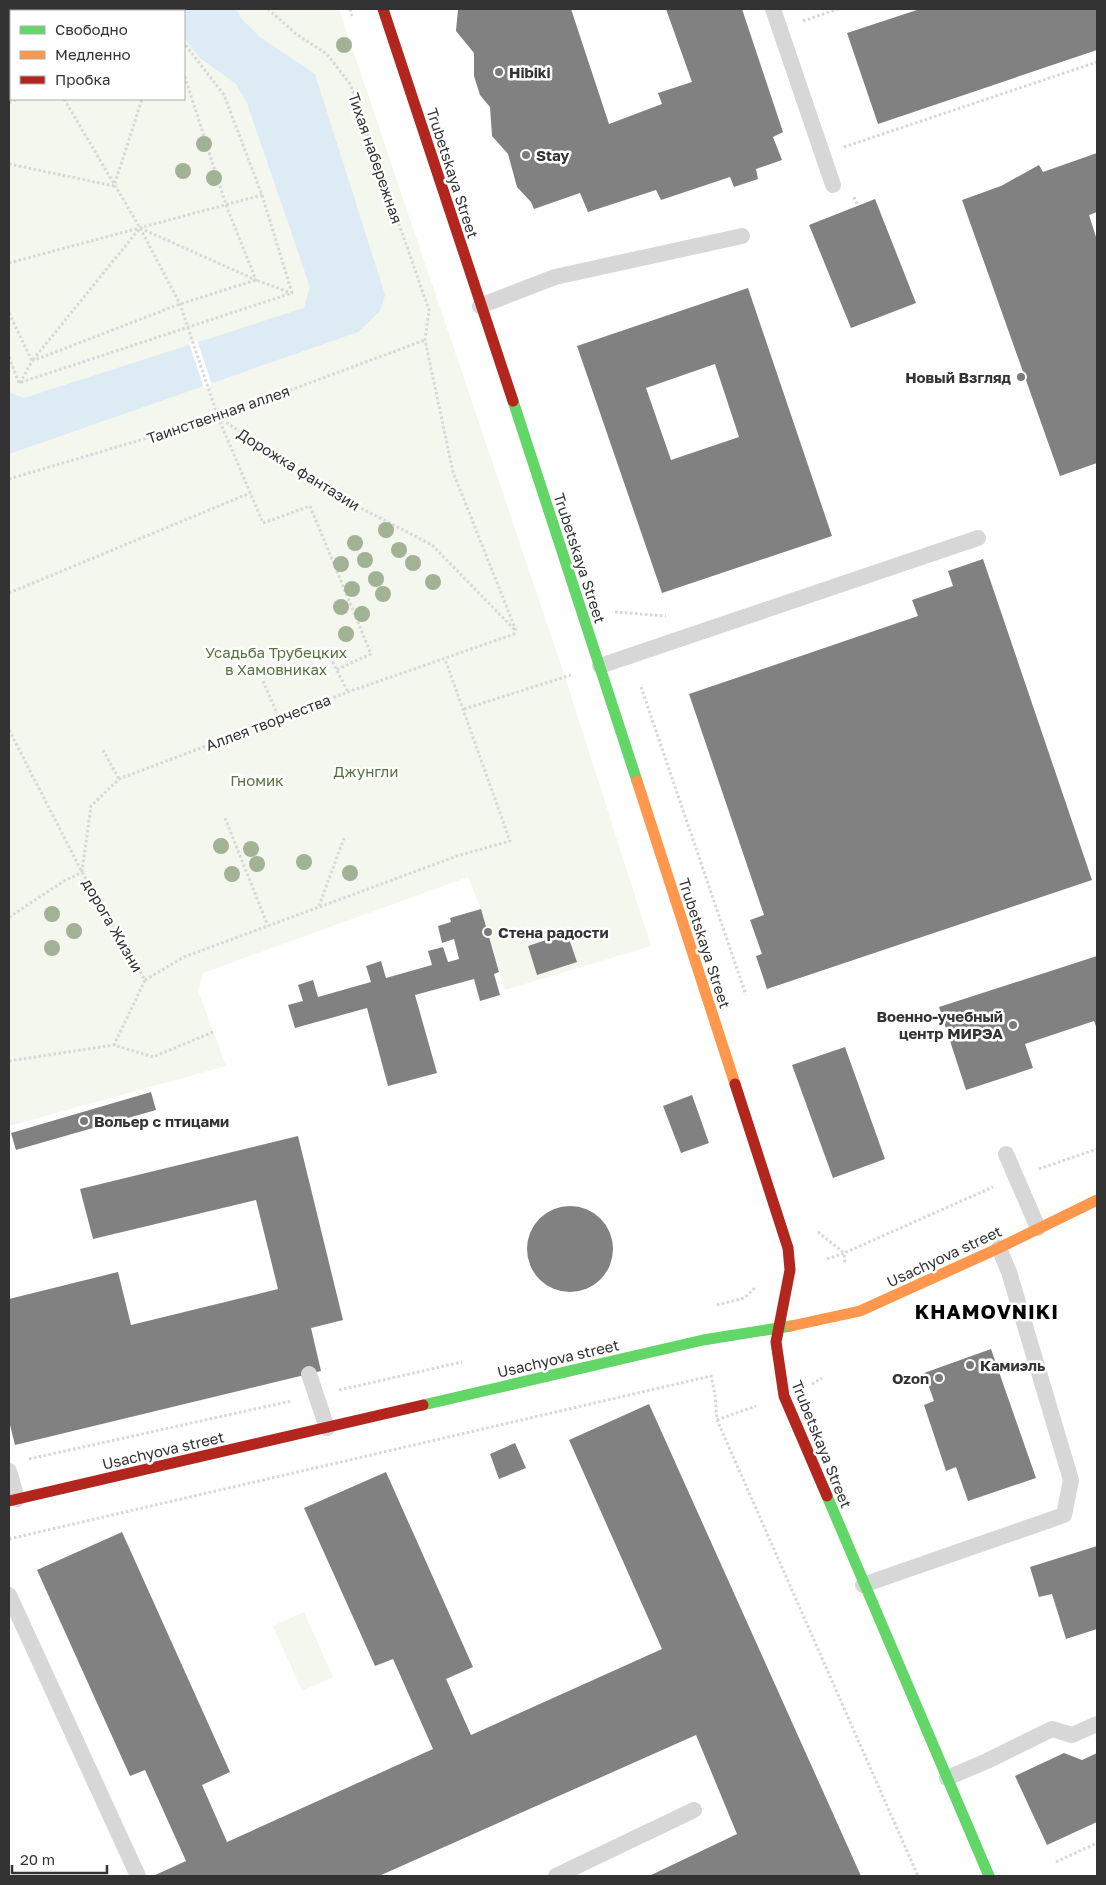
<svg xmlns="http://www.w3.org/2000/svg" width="1106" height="1885" font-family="'Golos Text',sans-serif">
<rect width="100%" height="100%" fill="#fff"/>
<path fill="#f3f7ee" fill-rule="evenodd" d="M9,9h330l226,668 86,269 -146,44 -24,-81 -13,-32 -265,96 -5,18 28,75 -217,60zM11,11h173v88h-173z
M304,1612l29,65 -31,14 -29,-65z"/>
<path fill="#dcebf4" d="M170,9h66l5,9 19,19 55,37 70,221 -5,16 -22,21 -349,122v-62l15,6 280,-90 6,-21 -63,-184 -11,-19 -36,-26 -13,-16 -3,-6v-25h-12z"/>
<path fill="#fff" d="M197,340l15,45 -8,3 -15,-45z"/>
<path fill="#818181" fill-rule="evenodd" d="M458,9h113l38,115 53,-20 -4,-11 34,-11 -26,-73h76l41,123 -10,5 9,23 -26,9 2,10 -24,8 -4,-10 -69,23 -5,-10 -68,22 -8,-19 -46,16 -3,-7 -14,-15 -9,-33 -16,-18 -2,-29 -10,-12 -6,-19v-23l-18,-22z
M920,9h177v41l-219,74 -31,-91z
M1097,153v59l-8,3 8,25v223l-37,13 -98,-276 39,-14 38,-21 4,7z
M875,199l41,104 -65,25 -42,-103z
M748,288l84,248 -170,57 -85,-247zM715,364l24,73 -68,23 -25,-72z
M983,559l109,321 -325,109 -11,-33 6,-2 -12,-34 14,-5 -75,-221 229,-78 -6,-16 41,-14 -5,-15z
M481,909l18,63 -5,2 6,21 -20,6 -6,-22 -59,16 22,78 -49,13 -21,-78 -72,20 -7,-23 15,-4 -5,-16 15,-5 5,17 53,-15 -5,-16 15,-5 5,17 46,-13 -4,-14 15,-4 5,15 11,-3 -5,-20 -12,4 -4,-17 13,-4 -1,-4z
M567,933l10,29 -40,13 -9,-29z
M1097,956v73l-3,-8 -69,23 8,24 -67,22 -27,-83z
M845,1047l40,112 -52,19 -41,-113z
M151,1092l5,18 -140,40 -5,-17z
M692,1095l17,48 -28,10 -18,-47z
M298,1136l45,184 -32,8 10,43 -306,74 -6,-24v-122l109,-27 13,53 147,-36 -22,-89 -163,39 -13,-50z
M527 1249a43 43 0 1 1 86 0a43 43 0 1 1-86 0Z
M991,1349l45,129 -68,23 -12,-34 -10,4 -22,-66 10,-4 -10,-28z
M649,1404l212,472h-212l88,-42 -41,-99 -317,141h-226l33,-15 -41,-91 -15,6 -93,-206 85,-38 108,240 -28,13 25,57 206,-93 -40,-90 -18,7 -71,-158 82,-36 87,195 -27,12 25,56 191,-86 -93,-209z
M515,1443l11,25 -27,11 -9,-25z
M1097,1546v83l-31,10 -14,-45 -13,3 -9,-30z
M1064,1753l18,7 15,-7v69l-50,23 -32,-69z"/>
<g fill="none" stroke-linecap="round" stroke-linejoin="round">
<path stroke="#d7d7d7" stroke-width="3" stroke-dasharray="2.5 2.5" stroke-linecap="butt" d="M161,9l1,2
M268,9l28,25 31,20 23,30 79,226 -4,30 28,132 64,161
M350,9l2,7
M99,11l5,-2
M803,21l35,-12
M9,36l2,3
M9,60l2,-1
M64,99l76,129 40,76 38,113 45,106 47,-17 61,148 -35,16
M9,103l8,-4
M844,147l253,-85
M9,164l105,22 28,-87
M854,197l4,9
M9,263l253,-68
M9,313l23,48 108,-133 116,52 -30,-75 -42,-131
M9,357l10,26 273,-90 -30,-98 -38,-100 -40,-52
M20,383l12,-22 148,-57 76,-24 35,13
M218,417l114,76 100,52 83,85
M9,479l209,-62 207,-77
M9,593l241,-100
M615,612l51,4
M328,653l20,39
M263,681l16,37
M641,687l105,308
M464,709l107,-34
M9,730l73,142 63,108 -31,65 39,12 60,-25
M103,750l16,29
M225,818l43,108
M82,872l9,-66 28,-27 229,-87 169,-59
M319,906l25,-68
M9,917l55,-36 18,-9
M145,980l39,-23 273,-101 53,-15 -65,-182
M9,1061l105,-16
M1039,1169l58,-20
M818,1232l26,21 149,-66
M827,1259l17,-6 1,10
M717,1305l27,-7 12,-11
M711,1375l4,20 2,25 201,456
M812,1384l10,-6
M339,1390l123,-28
M717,1420l39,-14
M29,1459l262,-58
M9,1539l702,-163
M1056,1862l41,-19"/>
<path stroke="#d7d7d7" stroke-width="16" d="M773,9l60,176
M480,306l75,-29 187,-41
M600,666l378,-128
M1006,1154l32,74
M309,1374l18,54
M9,1471l8,28
M863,1585l201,-70 7,-35 -62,-208 -10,-24
M9,1595l129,281
M947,1778l40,-17 65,-32 20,6 25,-11
M556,1876l138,-66"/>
<path stroke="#63d668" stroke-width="11" d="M513,401l124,380
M423,1405l280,-65 88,-14
M827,1496l162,380"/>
<path stroke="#ff974d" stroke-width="11" d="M637,781l98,303
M791,1326l69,-15 139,-63 98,-48"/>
<path stroke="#b3261e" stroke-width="11" d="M383,9l130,392
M735,1084l53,164 2,22 -14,72 8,54 43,100
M9,1501l414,-96"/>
</g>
<g fill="#a2b294">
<circle cx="344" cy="45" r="8"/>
<circle cx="204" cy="144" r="8"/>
<circle cx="183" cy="171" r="8"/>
<circle cx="214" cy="178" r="8"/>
<circle cx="386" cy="530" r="8"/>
<circle cx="355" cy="543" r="8"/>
<circle cx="399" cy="550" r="8"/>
<circle cx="365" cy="560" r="8"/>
<circle cx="413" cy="563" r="8"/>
<circle cx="341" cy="564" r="8"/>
<circle cx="376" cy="579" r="8"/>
<circle cx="433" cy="582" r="8"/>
<circle cx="352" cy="589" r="8"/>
<circle cx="383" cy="594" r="8"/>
<circle cx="341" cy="607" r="8"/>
<circle cx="362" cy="614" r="8"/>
<circle cx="346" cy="634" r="8"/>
<circle cx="221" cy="846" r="8"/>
<circle cx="251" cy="849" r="8"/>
<circle cx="304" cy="862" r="8"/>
<circle cx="257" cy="864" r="8"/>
<circle cx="350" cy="873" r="8"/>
<circle cx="232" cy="874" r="8"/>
<circle cx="52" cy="914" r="8"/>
<circle cx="74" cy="931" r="8"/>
<circle cx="52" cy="948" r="8"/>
</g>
<g fill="#7a7a7a" stroke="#fff" stroke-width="2">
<circle cx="499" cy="72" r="5"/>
<circle cx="526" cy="155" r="5"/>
<circle cx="1021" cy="377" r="5"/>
<circle cx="488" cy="932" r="5"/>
<circle cx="1013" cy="1025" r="5"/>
<circle cx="84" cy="1121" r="5"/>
<circle cx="970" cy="1365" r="5"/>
<circle cx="939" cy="1378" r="5"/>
</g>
<g text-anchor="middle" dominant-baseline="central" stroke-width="5" stroke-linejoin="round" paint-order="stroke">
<g font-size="15" font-weight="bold" fill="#333" stroke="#fff" text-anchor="start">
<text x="509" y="72">Hibiki</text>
<text x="536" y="155">Stay</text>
<text x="1011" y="377" text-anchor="end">Новый Взгляд</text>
<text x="498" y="932">Стена радости</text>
<text x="1003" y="1016" text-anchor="end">Военно-учебный<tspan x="1003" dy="17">центр МИРЭА</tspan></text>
<text x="94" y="1121">Вольер с птицами</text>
<text x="980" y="1365">Камиэль</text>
<text x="929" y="1378" text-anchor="end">Ozon</text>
</g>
<g font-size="15" fill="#333" stroke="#fff">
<text transform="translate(376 158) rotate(71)">Тихая набережная</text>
<text transform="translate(453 173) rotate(72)">Trubetskaya Street</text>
<text transform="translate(218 414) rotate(-19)">Таинственная аллея</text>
<text transform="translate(299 469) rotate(32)">Дорожка фантазии</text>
<text transform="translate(580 558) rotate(72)">Trubetskaya Street</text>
<text transform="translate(268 722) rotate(-21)">Аллея творчества</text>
<text transform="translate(113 925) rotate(60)">дорога Жизни</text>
<text transform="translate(705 943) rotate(72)">Trubetskaya Street</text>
<text transform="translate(944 1256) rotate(-25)">Usachyova street</text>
<text transform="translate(558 1358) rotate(-13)">Usachyova street</text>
<text transform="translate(822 1444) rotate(68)">Trubetskaya Street</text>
<text transform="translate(163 1450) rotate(-13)">Usachyova street</text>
</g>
<g font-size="15" fill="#55733c" stroke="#fff">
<text x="276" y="652">Усадьба Трубецких<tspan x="276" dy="17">в Хамовниках</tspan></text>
<text x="366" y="771">Джунгли</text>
<text x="257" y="780">Гномик</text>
</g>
<g font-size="20" font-weight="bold" letter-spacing="1" fill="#000" stroke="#fff">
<text x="987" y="1311">KHAMOVNIKI</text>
</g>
</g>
<rect width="1106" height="1885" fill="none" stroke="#333333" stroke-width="20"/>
<rect x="10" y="10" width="175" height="90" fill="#ffffff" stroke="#adadad"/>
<rect x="20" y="26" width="25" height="8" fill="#63d668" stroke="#adadad"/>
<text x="55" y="35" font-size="15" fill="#333333">Свободно</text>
<rect x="20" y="51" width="25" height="8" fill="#ff974d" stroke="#adadad"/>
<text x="55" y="60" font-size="15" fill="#333333">Медленно</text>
<rect x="20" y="76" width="25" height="8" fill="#b3261e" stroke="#adadad"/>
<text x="55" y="85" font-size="15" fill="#333333">Пробка</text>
<path d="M12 1865v8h95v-8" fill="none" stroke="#333333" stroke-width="2.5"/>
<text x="20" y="1865" font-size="15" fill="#333333" stroke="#ffffff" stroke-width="4" paint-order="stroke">20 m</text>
</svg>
